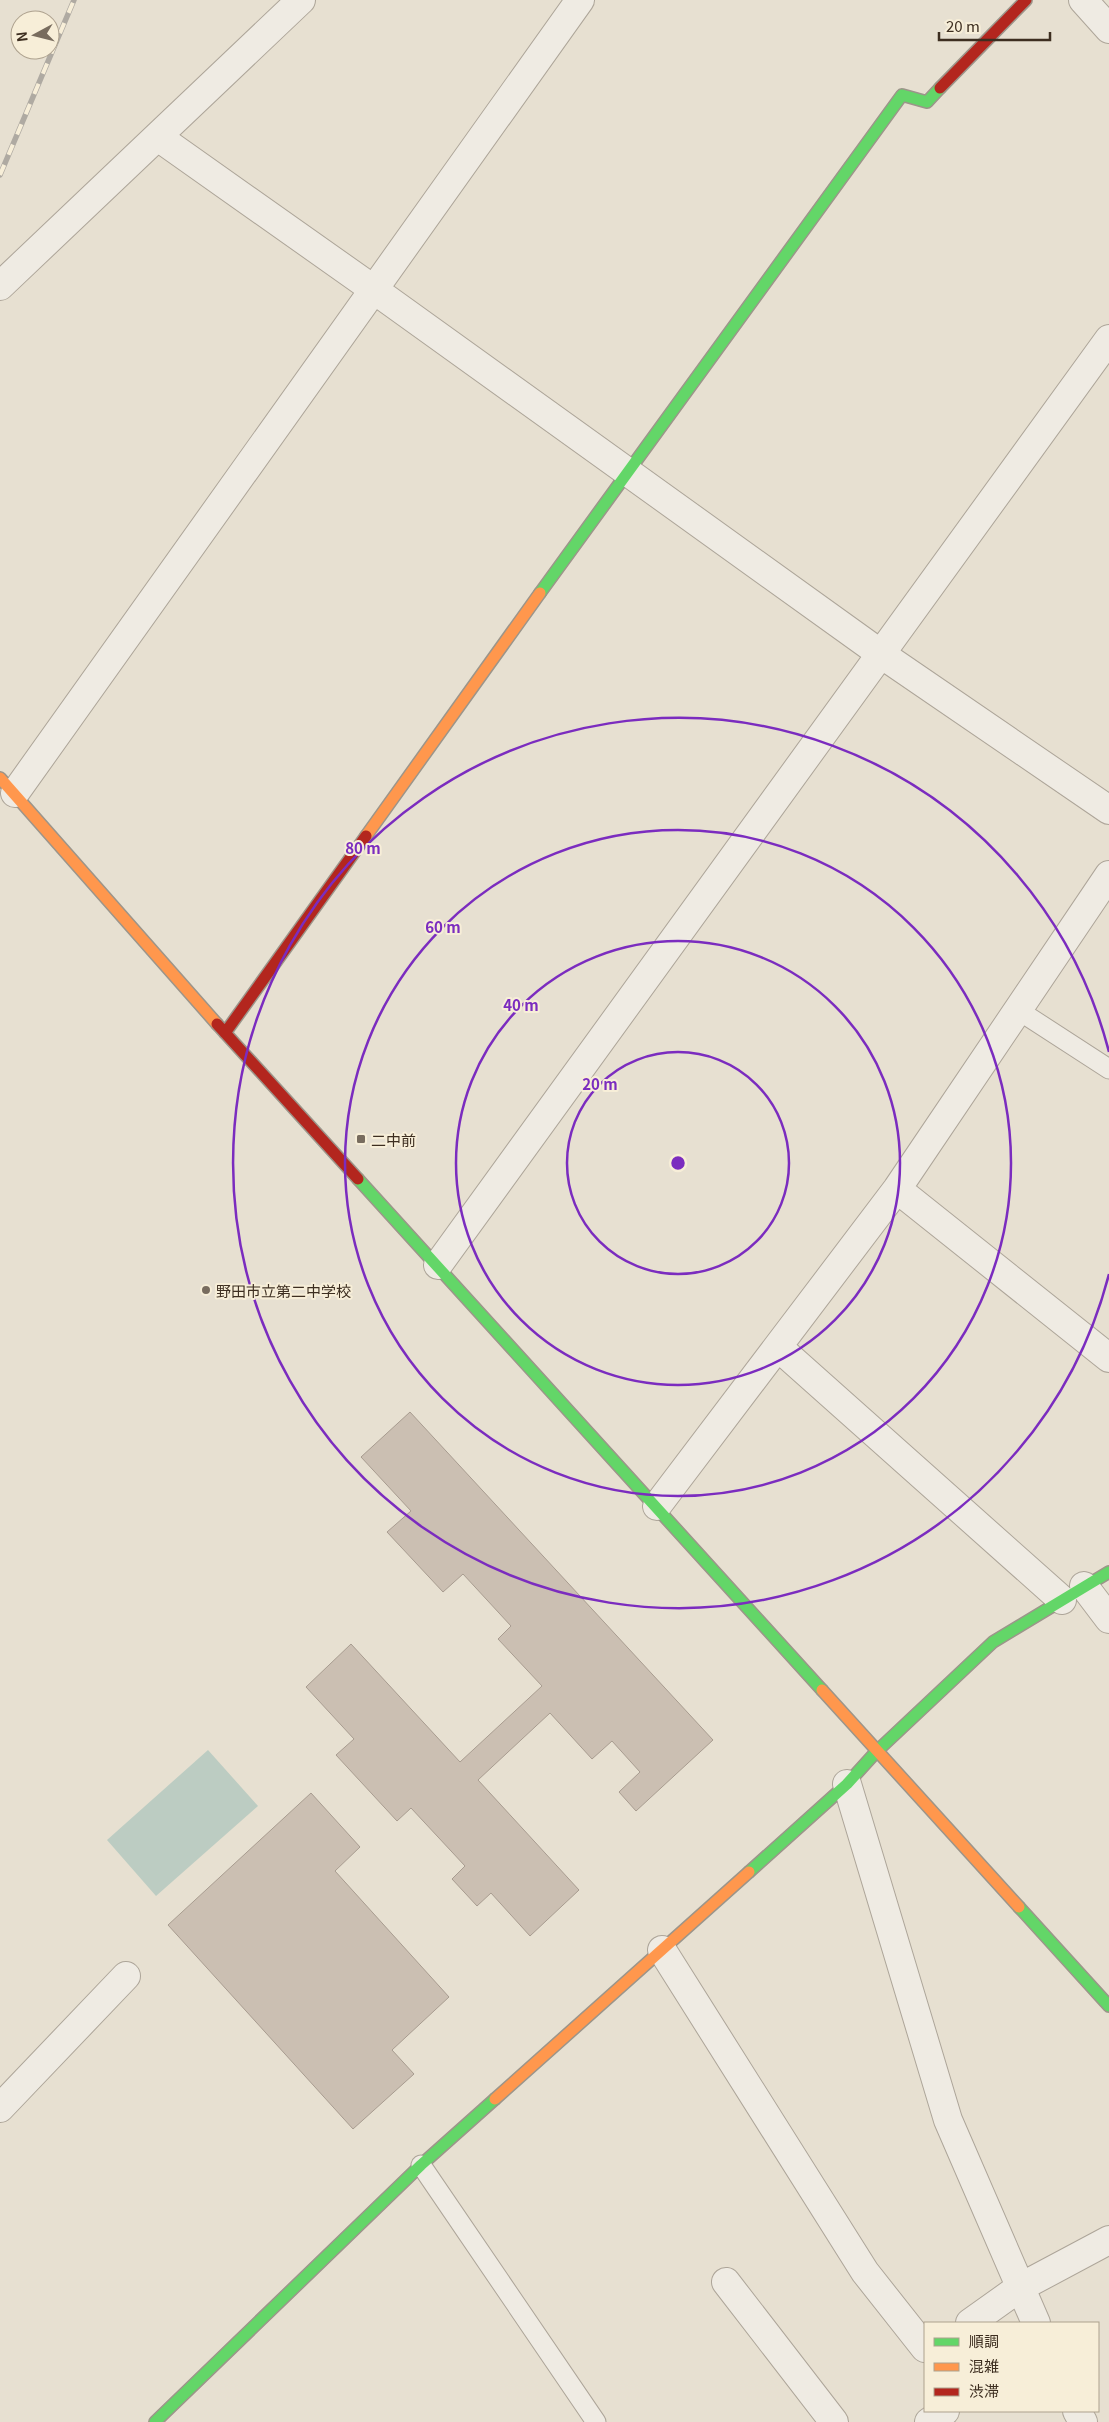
<svg xmlns="http://www.w3.org/2000/svg" width="1109" height="2422" font-family="Georgia,'Noto Sans JP',serif">
<rect width="100%" height="100%" fill="#e7e0d1"/>
<path fill="#bcccc2" d="M208,1750l50,56 -102,90 -49,-56z"/>
<path fill="#cbbfb2" stroke="#a89c90" d="M410,1412l303,328 -77,71 -17,-19 21,-20 -28,-31 -20,18 -42,-46 -72,67 101,110 -49,46 -39,-43 -14,13 -25,-27 13,-13 -54,-58 -14,13 -61,-66 18,-16 -48,-52 45,-43 109,118 82,-76 -44,-47 13,-13 -48,-52 -20,18 -56,-60 24,-21 -50,-54z
M311,1793l49,54 -25,24 114,126 -57,53 22,24 -61,55 -185,-204z"/>
<g fill="none" stroke-linecap="round" stroke-linejoin="round">
<defs>
<path id="lane" d="M1018,1010l91,59
M421,2165l175,257"/>
<path id="street" d="M1083,0l26,29
M158,137l215,152 508,365 228,156
M0,286l301,-286
M15,793l565,-793
M897,1189l212,169
M438,1265l671,-926
M778,1347l284,253
M657,1506l240,-317 212,-314
M1084,1586l25,33
M847,1784l101,336 88,203
M662,1950l203,322 60,76
M0,2108l126,-132
M726,2282l108,140
M970,2323l49,-35 90,-48
M1077,2411l6,11
M929,2422l16,-11"/>
<path id="fast" d="M540,593l362,-498 25,7 13,-14
M358,1179l464,511
M749,1872l98,-88 29,-32 117,-110 116,-70
M1019,1907l90,99
M155,2422l266,-257 74,-66"/>
<path id="slow" d="M0,778l217,246
M366,836l174,-243
M822,1690l197,217
M495,2099l254,-227"/>
<path id="jam" d="M940,88l86,-88
M217,1024l141,155
M225,1033l141,-197"/>
</defs>
<use href="#lane" stroke="#ada599" stroke-width="21"/>
<use href="#street" stroke="#ada599" stroke-width="30"/>
<use href="#fast" stroke="#9c958a" stroke-width="14"/>
<use href="#slow" stroke="#9c958a" stroke-width="14"/>
<use href="#jam" stroke="#9c958a" stroke-width="14"/>
<use href="#lane" stroke="#efebe3" stroke-width="19"/>
<use href="#street" stroke="#efebe3" stroke-width="28"/>
<use href="#fast" stroke="#63d668" stroke-width="11"/>
<use href="#slow" stroke="#ff974d" stroke-width="11"/>
<use href="#jam" stroke="#b3261e" stroke-width="11"/>
<defs>
<path id="rail" d="M0,175l74,-175"/>
</defs>
<use href="#rail" stroke="#afaaa2" stroke-width="5.5"/>
<use href="#rail" stroke="#f7eed8" stroke-width="4" stroke-dasharray="11" stroke-linecap="butt"/>
</g>
<g fill="none" stroke="#7b2cbf" stroke-width="2.5">
<circle cx="678" cy="1163" r="111"/>
<circle cx="678" cy="1163" r="222"/>
<circle cx="678" cy="1163" r="333"/>
<path d="M1109 1274A445 445 0 1 1 1109 1052"/>
</g>
<g fill="#786c5e" stroke="#f7eed8" stroke-width="2">
<rect x="356" y="1134" width="10" height="10" rx="2.5"/>
<circle cx="206" cy="1290" r="5"/>
</g>
<g text-anchor="middle" dominant-baseline="central" stroke-width="4" stroke-linejoin="round" paint-order="stroke">
<g font-size="15" fill="#3d2e20" stroke="#f7eed8" text-anchor="start">
<text x="371" y="1139">二中前</text>
<text x="216" y="1290">野田市立第二中学校</text>
</g>
</g>
<circle cx="678" cy="1163" r="8" fill="#7b2cbf" stroke="#f7eed8" stroke-width="2.5"/>
<g font-size="15" text-anchor="middle" font-weight="bold" fill="#7b2cbf" stroke="#f7eed8" stroke-width="4" stroke-linejoin="round" paint-order="stroke">
<text x="363" y="854">80 m</text>
<text x="443" y="933">60 m</text>
<text x="521" y="1011">40 m</text>
<text x="600" y="1090">20 m</text>
</g>
<rect x="924" y="2322" width="175" height="90" fill="#f7eed8" stroke="#ada18e"/>
<rect x="934" y="2338" width="25" height="8" fill="#63d668" stroke="#ada18e"/>
<text x="969" y="2347" font-size="15" fill="#3d2e20">順調</text>
<rect x="934" y="2363" width="25" height="8" fill="#ff974d" stroke="#ada18e"/>
<text x="969" y="2372" font-size="15" fill="#3d2e20">混雑</text>
<rect x="934" y="2388" width="25" height="8" fill="#b3261e" stroke="#ada18e"/>
<text x="969" y="2397" font-size="15" fill="#3d2e20">渋滞</text>
<g transform="translate(35 35) rotate(263)"><circle r="24" fill="#f7eed8" stroke="#ada18e"/>
<path d="M0-4L9 19L0 12L-9 19Z" fill="#786c5e"/>
<text y="-8" font-size="14" font-weight="bold" text-anchor="middle" fill="#3d2e20">N</text>
</g>
<path d="M939 32v8h111v-8" fill="none" stroke="#3d2e20" stroke-width="2.5"/>
<text x="946" y="32" font-size="15" fill="#3d2e20" stroke="#f7eed8" stroke-width="4" paint-order="stroke">20 m</text>
</svg>
